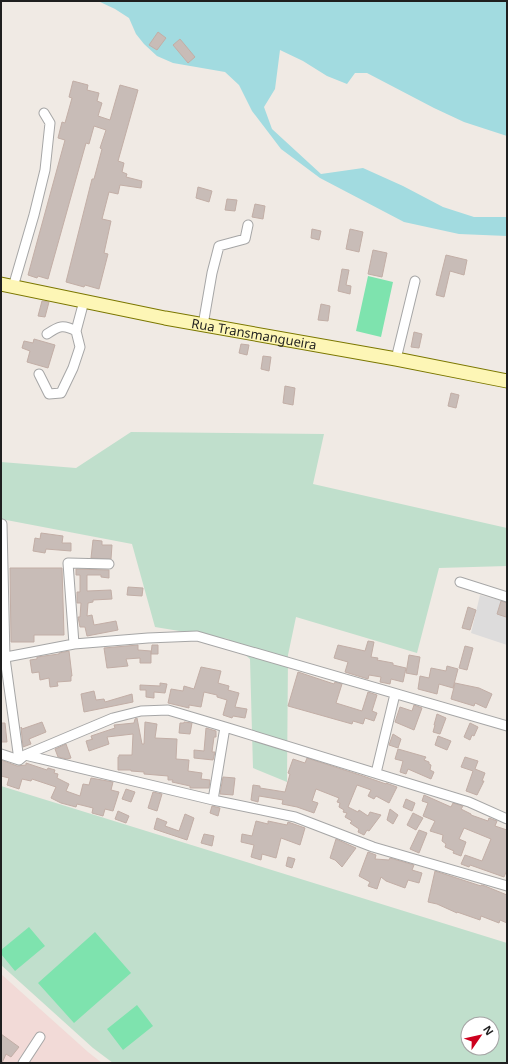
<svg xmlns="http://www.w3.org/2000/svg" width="508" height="1064" font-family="'Noto Sans',sans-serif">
<rect width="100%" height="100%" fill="#f0eae4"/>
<path fill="#dddcdc" d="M480,595l27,7v43l-36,-12z"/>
<path fill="#f2dad7" d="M1,974l87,78 14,11h-101z"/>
<path fill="#c0dfcc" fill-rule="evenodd" d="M131,432l193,2 -11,50 194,44v38l-68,2 -22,85 -121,-36 -8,38 -1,127 -34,-14 -3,-109 -22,-20 -73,-12 -23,-83 -131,-25v-57l75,6z
M1,786l506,157v120h-394l-20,-15 -92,-83zM468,1024h24v24h-24z"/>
<path fill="#7ee3ae" d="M368,276l25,6 -12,55 -25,-6z
M29,927l16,19 -30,25 -14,-17v-4z
M95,932l36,41 -57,50 -36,-40z
M137,1005l16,21 -30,24 -16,-21z"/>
<path fill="#a2dbe0" d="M98,1h409v135l-43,-14 -30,-14 -67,-35h-12l-8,11 -20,-8 -24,-15 -23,-11 -5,39 -11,18 8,22 49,45 42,-6 40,18 40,21 31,10h33v19l-48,-2 -55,-12 -84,-44 -39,-29 -29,-38 -13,-26 -14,-13 -52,-9 -16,-7 -13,-12 -8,-10 -7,-16 -14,-9z"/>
<path fill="#c8bcb7" stroke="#c2aea6" d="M158,32l8,6 -9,12 -8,-5z
M180,39l15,18 -7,6 -15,-18z
M73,81l15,4 -1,5 12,3 -2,8 5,2 -4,13 12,4 10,-35 18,5 -20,71 6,2 -2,9 5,2 -1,3 16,4 -1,7 -21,-3 -2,9 -9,-2 -7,27 9,2 -7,32 4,1 -9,35 -14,-4 -1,2 -18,-5 26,-103h2l8,-30 -2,-1 6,-18 -12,-4 -5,18 -3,-1 -38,136 -10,-3 -1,2 -9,-3 37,-135 -7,-2 4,-16 3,1 7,-25 -3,-1z
M198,187l14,4 -3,11 -13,-4z
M227,199l10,1 -2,11 -10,-1z
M255,204l10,2 -2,13 -11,-2z
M312,229l9,2 -2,9 -8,-2z
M350,229l13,3 -4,20 -13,-3z
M373,250l14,3 -5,24 -14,-3z
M446,255l21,5 -3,15 -14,-4 -6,26 -8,-2z
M342,269l7,1 -3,15 5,1 -1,8 -12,-3z
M42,301l7,1 -4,15 -7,-1z
M321,304l9,2 -2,15 -10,-1z
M414,332l8,2 -3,14 -8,-1z
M34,339l21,6 -7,23 -21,-6 3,-11 -8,-3 2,-7 9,2z
M241,344l8,1 -2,10 -8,-2z
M263,356l8,1 -2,14 -8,-2z
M285,386l10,2 -2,17 -10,-2z
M451,393l8,2 -3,13 -8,-2z
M41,533l22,3 -1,7h9v8l-25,-2 -1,4 -12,-2 2,-13 5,1z
M93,540l9,1v4h10l-1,14 -20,-1z
M10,568h52l2,67h-30v7h-23z
M76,569l33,1v8l-8,-1v-2h-14v16l24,-1 1,9 -19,1v2l-5,1 -1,13 5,-1 2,10 22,-4 2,9 -31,6 -2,-9h-5l-2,-10h2l1,-14h-4v-11h3v-17h-4z
M128,587l15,1 -1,8 -15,-1z
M501,601l6,2 -1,14 -9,-3z
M468,607l8,3 -6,20 -8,-2z
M368,641l6,1 -3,15 7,1 -1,2 16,3v2l13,3 -3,14 -12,-3 -1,5 -10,-2 1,-5 -12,-2 -1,4 -23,-7 3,-10 -14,-4 4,-13 27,6z
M138,645v5l13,1v12h-11v-5l-14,1 2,7 -21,2 -3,-20z
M152,645h6v9h-7z
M465,646l8,2 -6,22 -8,-2z
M69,651l3,25h-1v5l-14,1 1,4 -8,1 -1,-9 -9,2 -1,-8 -7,1 -2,-13 7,-1v-2l22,-3v-1z
M409,655l11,2 -3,18 -11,-2z
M447,666l11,3 -5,19 -14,-4 -2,10 -19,-5 2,-13 9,2 2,-10 15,3z
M201,667l20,4 -3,12 11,3 -1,4 11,3 -4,14 12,2 -2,9 -12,-2 -1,2 -9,-3 4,-15 -10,-3v-2l-13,-3 -3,15 -12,-2v3l-21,-5 3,-14 12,2 1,-5 10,3z
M298,672l36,12 1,-2 7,2 -6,19 26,8 6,-19 9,3 -5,16 5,2 -3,8 -9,-3 -2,6 -10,-3 -1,3 -64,-18z
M160,683l7,1 -2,9 -11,-1v6l-8,-1v-7h-6v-5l20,1z
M455,683l24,5 13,6 -6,14 -11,-5 -1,3 -23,-7z
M94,691l2,9 8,-1 1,3 27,-8 1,8 -49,10 -3,-18z
M414,705l8,3 -8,22 -19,-8 5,-15 12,4z
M437,714l9,4 -6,16 -7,-2 2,-7h-1z
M137,718l5,26h2l1,-22 12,2 -2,14 22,1 -1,20 13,1 -1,11 14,2 -1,6 9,1 -1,8h-19v-2l-18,-4 1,-2h-5v-4l-24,-2v-2l-13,-1v-1h-13v-13h1v-2h13l1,-21 -26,3 2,7 -20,7 -3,-10 7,-2h-1l-1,-3 24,-8 -1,-3 20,-2 1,-4z
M42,722l4,10 -17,7 2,5 -8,3 -2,-20 1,2z
M184,722l8,1 -2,11 -11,-1 1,-10h4z
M1,723h4l2,19h-6z
M470,723l8,4 -4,9 -2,-1 -2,5 -6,-3z
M206,728l10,3v6h-2l-2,15h3l-2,8 -19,-2v-8l10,1z
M393,734l8,5 -3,9 -9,-3z
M438,736l13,5 -4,9 -12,-5z
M66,744l5,14 -4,1 -9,-2 -3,-8z
M398,749l28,8 -2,3 5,2v2l2,1 -1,5 4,2 -3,7 -23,-10 -2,5 -6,-2 3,-11 -8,-2z
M465,757l13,4 -3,8 10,4 -3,8h2l-7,14 -11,-4 7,-20 -12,-4z
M307,758l56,18 23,8v-1l11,4 -8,16 -13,-7 -2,3 -6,-3 3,-6 -14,-5 -9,22 10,5 1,-2 9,6 2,-4 11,3 -12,16 -2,-1 -3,5 -6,-3 1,-3 -9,-6 2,-2 -7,-4 2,-4 -4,-1 1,-2 -5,-3 1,-4 -3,-1 2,-4 -23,-9 -4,12 6,2 -4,10 -17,-6 -15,-3 1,-4 -24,-4 -1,6 -7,-2 2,-15 7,1v2l25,4 5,-18 -2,-1 5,-14 12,4z
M1,760l16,6 9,-1v-2l21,7 1,-2 7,2 -1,3 4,1 -1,4 12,6 -3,7 14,5 3,-12 6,1 2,-7 22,4 -2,8 8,2 -6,19 -8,-2 -2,7 -11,-3 1,-5 -16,-4 -1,3 -15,-4 -10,-5 5,-11 -24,-8 -1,2 -9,-2 -3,10 -12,-4 2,-7 -8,-2z
M223,777l12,1 -2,17 -13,-1z
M126,789l9,3 -4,10 -9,-3z
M153,792l9,2 -5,17 -9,-3z
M424,795l27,12 2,-4 10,3 -2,3 10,5v1l17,6 1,-3 8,3 -2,5 12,4v40l-3,7 -34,-12 -1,2 -8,-3 4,-9 17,6 9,-22 -27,-11 -5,11 7,3 -5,14 -8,-3 1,-2 -9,-4 1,-3 -4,-3 1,-6 -13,-4 5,-10 -12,-5 5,-13 -6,-2z
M406,799l9,4 -3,8 -9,-4z
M212,806l8,2 -2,8 -8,-3z
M390,809l8,6 -5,9 -6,-4z
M118,811l11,5 -3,7 -11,-4z
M413,813l10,5 -7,12 -9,-5z
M185,814l9,4 -7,22 -33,-11 3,-11 10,4 -2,4 14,5z
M256,821l12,3v-3l19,4 1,-3 17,6 -5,17 -19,-7 -5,20 -14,-4 -1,6 -10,-3 3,-12 -13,-3 1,-8 10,2z
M419,830l8,3 -8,20 -9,-4z
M204,834l10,2 -2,10 -11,-3z
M336,839l20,9 -14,19 -7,-7 -5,-2z
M368,852l8,3 -1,4 14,1 1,-2 24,7 -2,5 10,3 -3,10 -11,-3 -3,8 -19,-7 -5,-4 -4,12 -9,-3 2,-4 -11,-6z
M288,857l7,2 -3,9 -6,-2z
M435,871l46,15v-1l4,1 22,9v28l-7,-3 -1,3 -18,-7 -1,4 -23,-8v1l-20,-9 -9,-2z
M1,1034l18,13 -8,10 -5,-3 -4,9h-1z"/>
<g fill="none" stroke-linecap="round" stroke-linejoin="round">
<defs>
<path id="street" d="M13,287l21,-72 11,-45 5,-47 -6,-10
M203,325l9,-52 7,-27 26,-7 3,-14
M47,334c12,-8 16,-10 29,-3
M396,359l19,-78
M39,374l10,20 12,-1 12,-25 7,-21 -4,-16 8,-30
M2,524l3,134 14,102
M460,582l47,15
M74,644l-6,-81 41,1
M1,658l73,-14 74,-6 49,-2 310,90
M225,727l244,75 38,17
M1,754l18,6 6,-5 188,45 82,17 78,30 134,39
M25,755l88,-37 28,-7 27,-1 57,17 -12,73
M376,773l19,-79
M23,1063l17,-26"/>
<g id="secondary">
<path id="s1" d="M1,284l164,34 231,41 111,22"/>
</g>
</defs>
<use href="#street" stroke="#a6a6a6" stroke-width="11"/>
<use href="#secondary" stroke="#7b7700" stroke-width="15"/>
<use href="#street" stroke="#fff" stroke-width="9"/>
<use href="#secondary" stroke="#fdf6b6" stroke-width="13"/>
</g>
<g text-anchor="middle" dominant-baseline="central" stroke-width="3" stroke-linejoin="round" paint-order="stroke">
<g font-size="13" fill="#1f1f1f" stroke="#fff">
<text stroke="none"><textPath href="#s1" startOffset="258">Rua Transmangueira</textPath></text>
</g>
</g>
<rect width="508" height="1064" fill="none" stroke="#1f1f1f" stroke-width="4"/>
<g transform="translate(480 1036) rotate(56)"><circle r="19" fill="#ffffff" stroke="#a5a5a5"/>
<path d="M0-3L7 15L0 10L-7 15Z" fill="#cd001e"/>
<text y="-6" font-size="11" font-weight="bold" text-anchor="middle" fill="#1f1f1f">N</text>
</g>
</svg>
